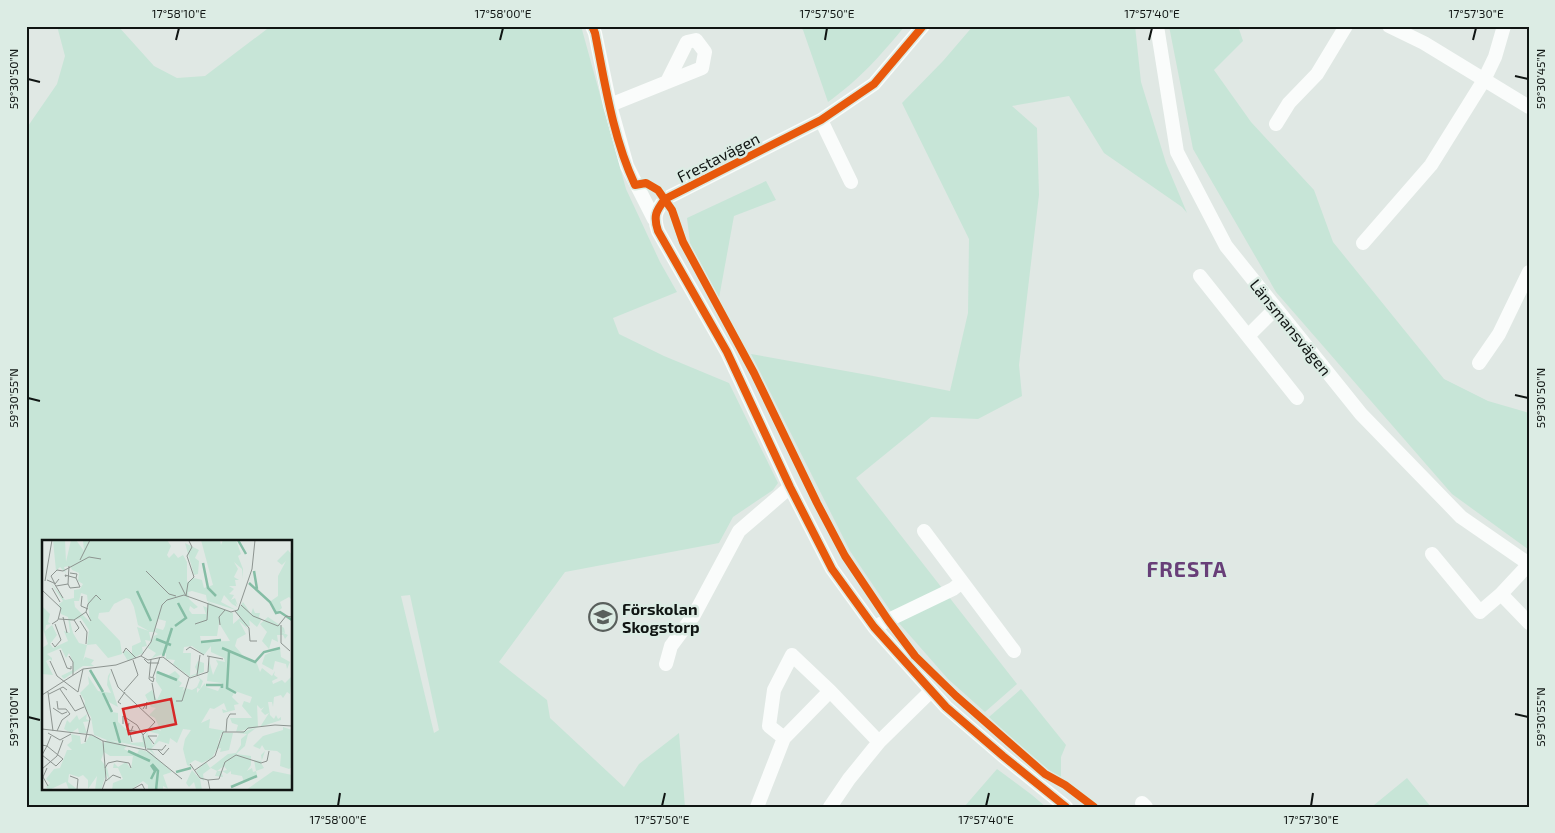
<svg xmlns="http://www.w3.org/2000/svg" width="1555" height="833" font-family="'Exo 2',sans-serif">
<rect width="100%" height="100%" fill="#e0e8e4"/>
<path fill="#c7e5d7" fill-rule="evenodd" d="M57,26h61l36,40 23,12 28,-2 66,-50h310l45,163 34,73 17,30 -64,26 6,16 45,22 65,27 49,100 -5,7 -40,27 -14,26 -154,29 -66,90 48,38 3,18 74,69 15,-23 40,-31 6,74h-659v-678l31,-45 8,-28zM44,542h247v247h-247zM410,595l29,135 -5,3 -33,-137z
M799,26h106c-25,30 -45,53 -77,76l-25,-72z
M973,26h162l6,56 25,81 21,50 -5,-6 -78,-54 -35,-57 -57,10 25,22 2,67 -20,170 3,31 -44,23 -47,-2 -75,61 161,206 -32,28 -37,-33 -50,-57 -48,-71 -99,-197 117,21 82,16 18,-78 1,-74 -67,-136 41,-42z
M1169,26h69l5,15 -29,29 37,52 63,68 19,52 111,137 44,22 41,12v137l-77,-56 -176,-202 -83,-143z
M766,181l10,19 -42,16 -15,82 -29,-55 -3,-25z
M1021,689l45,56 -5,12v23l-16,-10 -56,-53z
M997,769l35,26 14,12h-82z
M1407,778l24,29h-56l-1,-2z"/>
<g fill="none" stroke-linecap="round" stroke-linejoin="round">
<path stroke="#fafcfb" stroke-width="14" d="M592,26l3,7 15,72 17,61 27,53
M923,26l-49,58 -53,36 -156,79c-9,12 -12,17 -7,32l69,121 63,135 42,82 42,58 72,80 57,49 63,51
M1157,26l20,126 49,94 135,168 100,103 68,47
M1389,26l35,17 105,64
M610,105l92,-37 3,-16 -9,-12 -9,2 -20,40
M821,120l30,62
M1276,124l13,-21 28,-29 29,-48
M1363,243l68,-78 53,-85 11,-23 9,-31
M1200,276l97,122
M1248,336l28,-28
M1479,363l20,-29 30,-62
M924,531l90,120
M1432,554l48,58 21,-18 28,29
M1501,594l28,-30
M874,627l79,-38 9,-7
M666,664l5,-18 23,-31 45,-84 51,-44
M784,738l-15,-12 5,-36 18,-35 38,36 49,51
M1142,803l4,4
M757,807l27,-69 46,-47
M830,807l19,-28 30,-37 52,-51"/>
<defs>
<path id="cycleway" d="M592,26l3,7c10,51 18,105 40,152l11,-2 12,7 14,20 11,32 71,131 63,130 28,53 43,64 27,36 41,40 89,78 20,11 29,22
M923,26l-49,58 -53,36 -156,79c-9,12 -12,17 -7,32l69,121 63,135 42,82 42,58 72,80 57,49 63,51"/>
</defs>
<use href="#cycleway" stroke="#dcece4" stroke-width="11"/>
<use href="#cycleway" stroke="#e8590c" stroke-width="8"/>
</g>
<path fill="none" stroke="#101513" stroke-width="2" d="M176,40l3,-12M500,40l3,-12M825,40l2,-12M1149,40l3,-12M1473,40l3,-12M1515,76l13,3M28,79l12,3M1515,395l13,3M28,398l12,3M1515,714l13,3M28,717l12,3M338,806l2,-13M662,806l3,-13M986,806l3,-13M1311,806l2,-13"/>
<defs>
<symbol id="school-ring" viewBox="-11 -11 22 22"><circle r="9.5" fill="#dcece4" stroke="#595f5c" stroke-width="1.5"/><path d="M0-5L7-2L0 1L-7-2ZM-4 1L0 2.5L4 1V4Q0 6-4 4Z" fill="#595f5c"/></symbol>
</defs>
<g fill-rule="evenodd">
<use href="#school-ring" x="587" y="601" width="32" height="32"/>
</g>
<g text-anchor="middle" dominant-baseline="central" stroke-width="5" stroke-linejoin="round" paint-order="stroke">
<g font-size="16" fill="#101513" stroke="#dcece4">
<text transform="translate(718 157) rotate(-27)">Frestavägen</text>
<text transform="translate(1291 327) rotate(51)">Länsmansvägen</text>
</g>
<g font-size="16" font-weight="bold" fill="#101513" stroke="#dcece4" text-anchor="start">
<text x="622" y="608">Förskolan<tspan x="622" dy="18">Skogstorp</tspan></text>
</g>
<g font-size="21" font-weight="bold" letter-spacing="1" fill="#673f78" stroke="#dcece4">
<text x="1187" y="568">FRESTA</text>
</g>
</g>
<g transform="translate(42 540)">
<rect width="250" height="250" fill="#e0e8e4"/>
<path d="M11,0h12l1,22 5,-22h5l8,11 -1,-11h84l4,6 -4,9 2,3 5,-5 4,5 5,-3 4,7v20l7,-4 8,2 2,8 9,-3 -12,-45h19l1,5 2,-5h13l5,14 -3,2 5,13v10l-1,-10 -8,-7 4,7 -4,8 5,3h-4l1,6h-7l5,3 -5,5 5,1 -3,5 4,-2 3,8 -3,-4 2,5 -5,-3 -8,-9 -3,7 15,8 -29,-9 -1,-6 -14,-4 -4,1 1,7 9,8 -4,2 -4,-3 -1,4 3,4h14l-3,-8 5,2v-6l25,11v11l7,-6 -4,-6 7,-10 8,12 2,-6 2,5h5l-1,4 3,2 -5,8 -8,-7 1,6h-4l4,5 -11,-10 7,13 -9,5 -2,7 10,12 11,3 4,11 2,-4 10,8 3,-5 -1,4 4,3 -6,3 1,3 9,-4 3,3 7,-7 -2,18 -3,-2 -4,6 -2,-3 -7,2 -1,10 -1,-5h-4l2,13 4,4 2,-4 2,4 3,-2v3l-21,7 9,-14 -4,2 -4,-4 3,-4 -3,2 -4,-4 1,22 -22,5 2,-7 -6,-2 -2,-5h22l-10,-12 2,-5 6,2 2,-6 -17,-6 -3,6 7,7 -5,1 1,5 -12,3 -1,-4 5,2 -3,-8 -10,6 -4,-1 -9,15 9,-4 -1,9 17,3 -5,3 -4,13 6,-14h10l-4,17 -9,2 1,-4 -4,1 -5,9 -10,5 -7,-3 -6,4 3,3v1l-5,-3 -4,-16 2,-10 6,-9 -8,-1 -6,14 -7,-5 -1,6 -10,-3 -8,8 5,7 -9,-8 -37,-8 17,6 -3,3 4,2 9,3 2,-4 -6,-3 18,6 21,19 -9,3 5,14 -5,-3v4h-15v-5l-5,-4 -11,8 3,1h-23l1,-7 10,-4 -5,-11h-5l1,-5 4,4 8,-5 5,7 2,-13h-23l-6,-4 -3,8 6,8 3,13 -4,-7 -5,16h-6l2,-14 -9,13v-9l-5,-5 -4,2 -10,-3 -1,8 9,7 -8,1 -3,-8 -17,8 -3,-3 4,-4 -4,-4 8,-10 6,-1 7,-18h5l-5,-5 5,-4 -1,-7 9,2 1,8 4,-1 5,-8 9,3 4,6 4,-4 -13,-5 -3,-18 -7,-11 1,-5 -5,-8 9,-9 -1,-8 10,15 13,2 -4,-8 1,-9 3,-5 -2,8 9,28 -11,-6 5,11 6,1v9l10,9 3,12 12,-1 -2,-7 4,3 2,-6 6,14 6,-12 -12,-3 3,-4 11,4 -6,-13 -6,-3 7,-7 -5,-1 -6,-12 7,-5 5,10 5,-10 -6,-9v-10l13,4 6,-4 5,5 -2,4 4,3 -3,4h5l-2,4 3,-3 7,2 5,-3 3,-7 -3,-4 6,5 -3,8 -3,-1v5l8,-10 1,4 12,4 4,-8 -15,-2 2,-21 4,15 5,-11 -2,-4 9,2 -1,-4 -13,-6v-6l-7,9 -12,-9 -8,1 -1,6h8l-1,23 8,-3 -3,-6 3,-6 6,2v9l-14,5 -17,-13 2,-4 -9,-1v-6l-14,5 4,-5 -8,-5 6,-12 4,-2 -3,-2 1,-4 7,2 2,-4 1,-5 -8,-2 2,-7 -6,20h-5l2,9 -6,-1 2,6 -5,1 1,6 -15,8 -5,-8 3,-3 6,4v-8l9,-4 -4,-15 12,4 -11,-6 -4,-18 -4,-8 -4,-1 -12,6 -5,8 -10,1 -1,5 22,23 2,13 -14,4 -12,-14 -9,1 -4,16 2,-4 9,3 -3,4 3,2h-11l-19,13 -3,-3 12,-6v-8l-4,-9 -3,5 -5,-10 -14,6 5,4v3l-2,-2 -4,2 7,14 -11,-1v-26l6,-4 -6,-18v-20l8,8 -2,8 3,2 -5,1 -1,6 7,-6 5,10 -7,9 3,4 15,-7 -4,-10 6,2 -2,-16 -7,-3 -2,-10 4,-3 -13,-19 15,18 9,-2v-8l6,-1 3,-5 -5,-3 1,-8 -7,-3 -2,-4 -6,1 2,6 -6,-6 -4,4zM39,53l6,2 3,27 -15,-15 -1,-6h5zM39,78l8,12 -2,15 -8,-2 -6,-10 -3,-12zM177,83l11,18 -29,1 -1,-6h17zM143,3l14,7 -4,8 4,3 -1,13 -4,1zM246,10l4,5v45l-3,-3 -9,5 2,6 -6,5 -5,-12 7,-5v-20l8,-15 -4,4 -5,-4zM226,77l16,11 1,5 -4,-1 7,3 -3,4 -2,-4h-6l1,7 -6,-3 -3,10 -7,-8 5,-9 -7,-8zM238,108l1,9 9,5 -3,7 -1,-5 -11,-3 -2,9 -11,-6 3,-9zM45,174l-1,5 4,2 -7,1 4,11h-8l-1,-5 -7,5 -7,-4 3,-9 3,3 7,-8 2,5zM241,187l9,3v37l-3,2 -9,-3 1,-12 -4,-3 -12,-1 -3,-5 -2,4 -7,-3 10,-10 20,-6zM214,188l-8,6 -3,12 -9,8 15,2v9l-4,6 5,-3 1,4 3,-1 -2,-11 8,1 -1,-6 4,-4 -4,12 3,5 -8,3 1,4 -13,7 -2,-6 -11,-2v-3l-4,3 -5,-3 5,-1 -3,-4 -7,5h4l2,6 -8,-1 2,-5 -6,-3 -8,6 1,7 -3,-2 -5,-8 10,-9 4,6 18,-14 8,-1 5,-8v-6l6,-5 -10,-1zM150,230l8,9 2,11 -6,-1 -2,-7 -5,5 -3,-4zM231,231l19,4v15h-46z" fill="#c7e5d7" fill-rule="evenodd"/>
<path fill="none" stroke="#85bda5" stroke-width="2.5" d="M196,0l8,14M161,23l5,25 8,8M212,31l3,18M207,43l21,19 6,11 4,-1 12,8M95,51l14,30M133,86l11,-8 -8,-15M114,99l15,6M159,102l20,-2M180,108l33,14 9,-10 16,-4M187,112l-2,36 9,5M121,116l9,-28M48,130l13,22M115,132l20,8M164,145h16v3M61,153l9,19M72,182l6,21M86,211l22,10M110,224l6,7 -2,19M134,232l15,-4M109,239l4,-8 -4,-6M189,247l26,-11"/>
<path fill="none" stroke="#8d9490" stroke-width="1" d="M38,20l10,-20M104,31l23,23 7,2M24,37l-1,-2 11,3 1,-4 -7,-1M17,39l-4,5 -4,-8 6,-6 6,1 26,-14 12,2M5,40l7,3 9,15M3,41l7,-41M137,42l7,14M26,44l2,4 10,-1 -4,-9M14,46l12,-2 1,-18M10,48l8,14M0,50l19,18 -3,12 -6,4M40,56l-1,10 7,3M144,56l2,-13 6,-6 -7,-21 5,-9 -3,-6M199,65l12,11 25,10 8,-10 6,1M193,71l14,17 1,13h7M21,77l4,16M17,79l15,1 12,-8M32,80l5,8 -4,4M38,81l7,11 -1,12M49,81l-5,-9 2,-8 8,-9 5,5M153,84l12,-4 1,-16M178,85l-1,-8 6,-7M239,85v18l9,8M10,103l3,4 6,-7 -6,-16M18,110l7,18 4,1v-3M144,110l4,-3 14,8M81,113l3,-5 10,10M27,116l4,6v13M99,116l7,4 15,-3 27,21 18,-6 1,-15M165,116l16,3M102,119l4,4h11M8,121l7,15 21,16 5,-23M69,129l7,18 37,35 -12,13 3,15M155,135l3,-20M108,137l4,1 -1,4 -4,-3 2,-20M111,137l7,-20M110,143l3,17M18,149l15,22 9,-4M82,151l14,-16 -5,-15M6,152l5,39M7,154l14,-7 4,3M0,155l41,-26 33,-4 25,-9 10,-14 11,-37 5,-5 17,-5 47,17 7,-2 14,-41 3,-29M38,155l10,24 -5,23M15,161l1,8h8l4,5 -8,6 -5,11M134,161h6l7,-23M79,164l-3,-2 7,-10M11,168l9,6 5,-2M101,169l4,-7 -1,7M87,183l-2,7 14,2M81,184v-8l14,9 6,10M0,189l50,6 11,6M184,192l1,-13 3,-5h6M6,193l12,7 11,-6M61,201l43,9 36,29M90,202l-2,-8 3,-8M112,204l-6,-8h9M0,205l5,1 4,-10M105,209l15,1 4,-5M116,210l5,5 6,-7M0,215l14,11 7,-7 -16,-13 -5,9M148,224l10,14 8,2 2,10M5,228l-4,9 5,9M63,228l3,-5 9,-2 12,2 2,5M0,229l15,-13 6,-16M153,230l20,-14 8,-24h21l4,-4 27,-3 17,1M28,236l8,3 -1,11M166,240l11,-1 6,-17 11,-7 25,8 6,-2 2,-10M64,241l7,-6 8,3M60,250l4,-11 -3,-38M89,250l11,-6 3,6"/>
<path fill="#d62828" fill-opacity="0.15" stroke="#d62828" stroke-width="2.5" d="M129,159l5,25 -47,10 -6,-25z"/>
<rect width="250" height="250" fill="none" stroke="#101513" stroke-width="2.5"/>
</g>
<rect width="1555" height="833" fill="none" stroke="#dcece4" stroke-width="55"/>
<rect x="28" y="28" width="1500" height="778" fill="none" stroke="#101513" stroke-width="2"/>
<g font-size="12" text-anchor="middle" fill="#101513">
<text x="179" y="18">17°58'10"E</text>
<text x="503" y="18">17°58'00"E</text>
<text x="827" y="18">17°57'50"E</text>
<text x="1152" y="18">17°57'40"E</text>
<text x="1476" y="18">17°57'30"E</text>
<text transform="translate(1541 79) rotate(-90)" y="4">59°30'45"N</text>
<text transform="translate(14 79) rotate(-90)" y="4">59°30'50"N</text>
<text transform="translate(1541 398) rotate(-90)" y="4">59°30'50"N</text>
<text transform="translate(14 398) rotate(-90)" y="4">59°30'55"N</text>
<text transform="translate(1541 717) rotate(-90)" y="4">59°30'55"N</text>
<text transform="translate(14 717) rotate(-90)" y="4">59°31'00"N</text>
<text x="338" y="824">17°58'00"E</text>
<text x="662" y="824">17°57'50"E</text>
<text x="986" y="824">17°57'40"E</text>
<text x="1311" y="824">17°57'30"E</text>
</g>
</svg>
